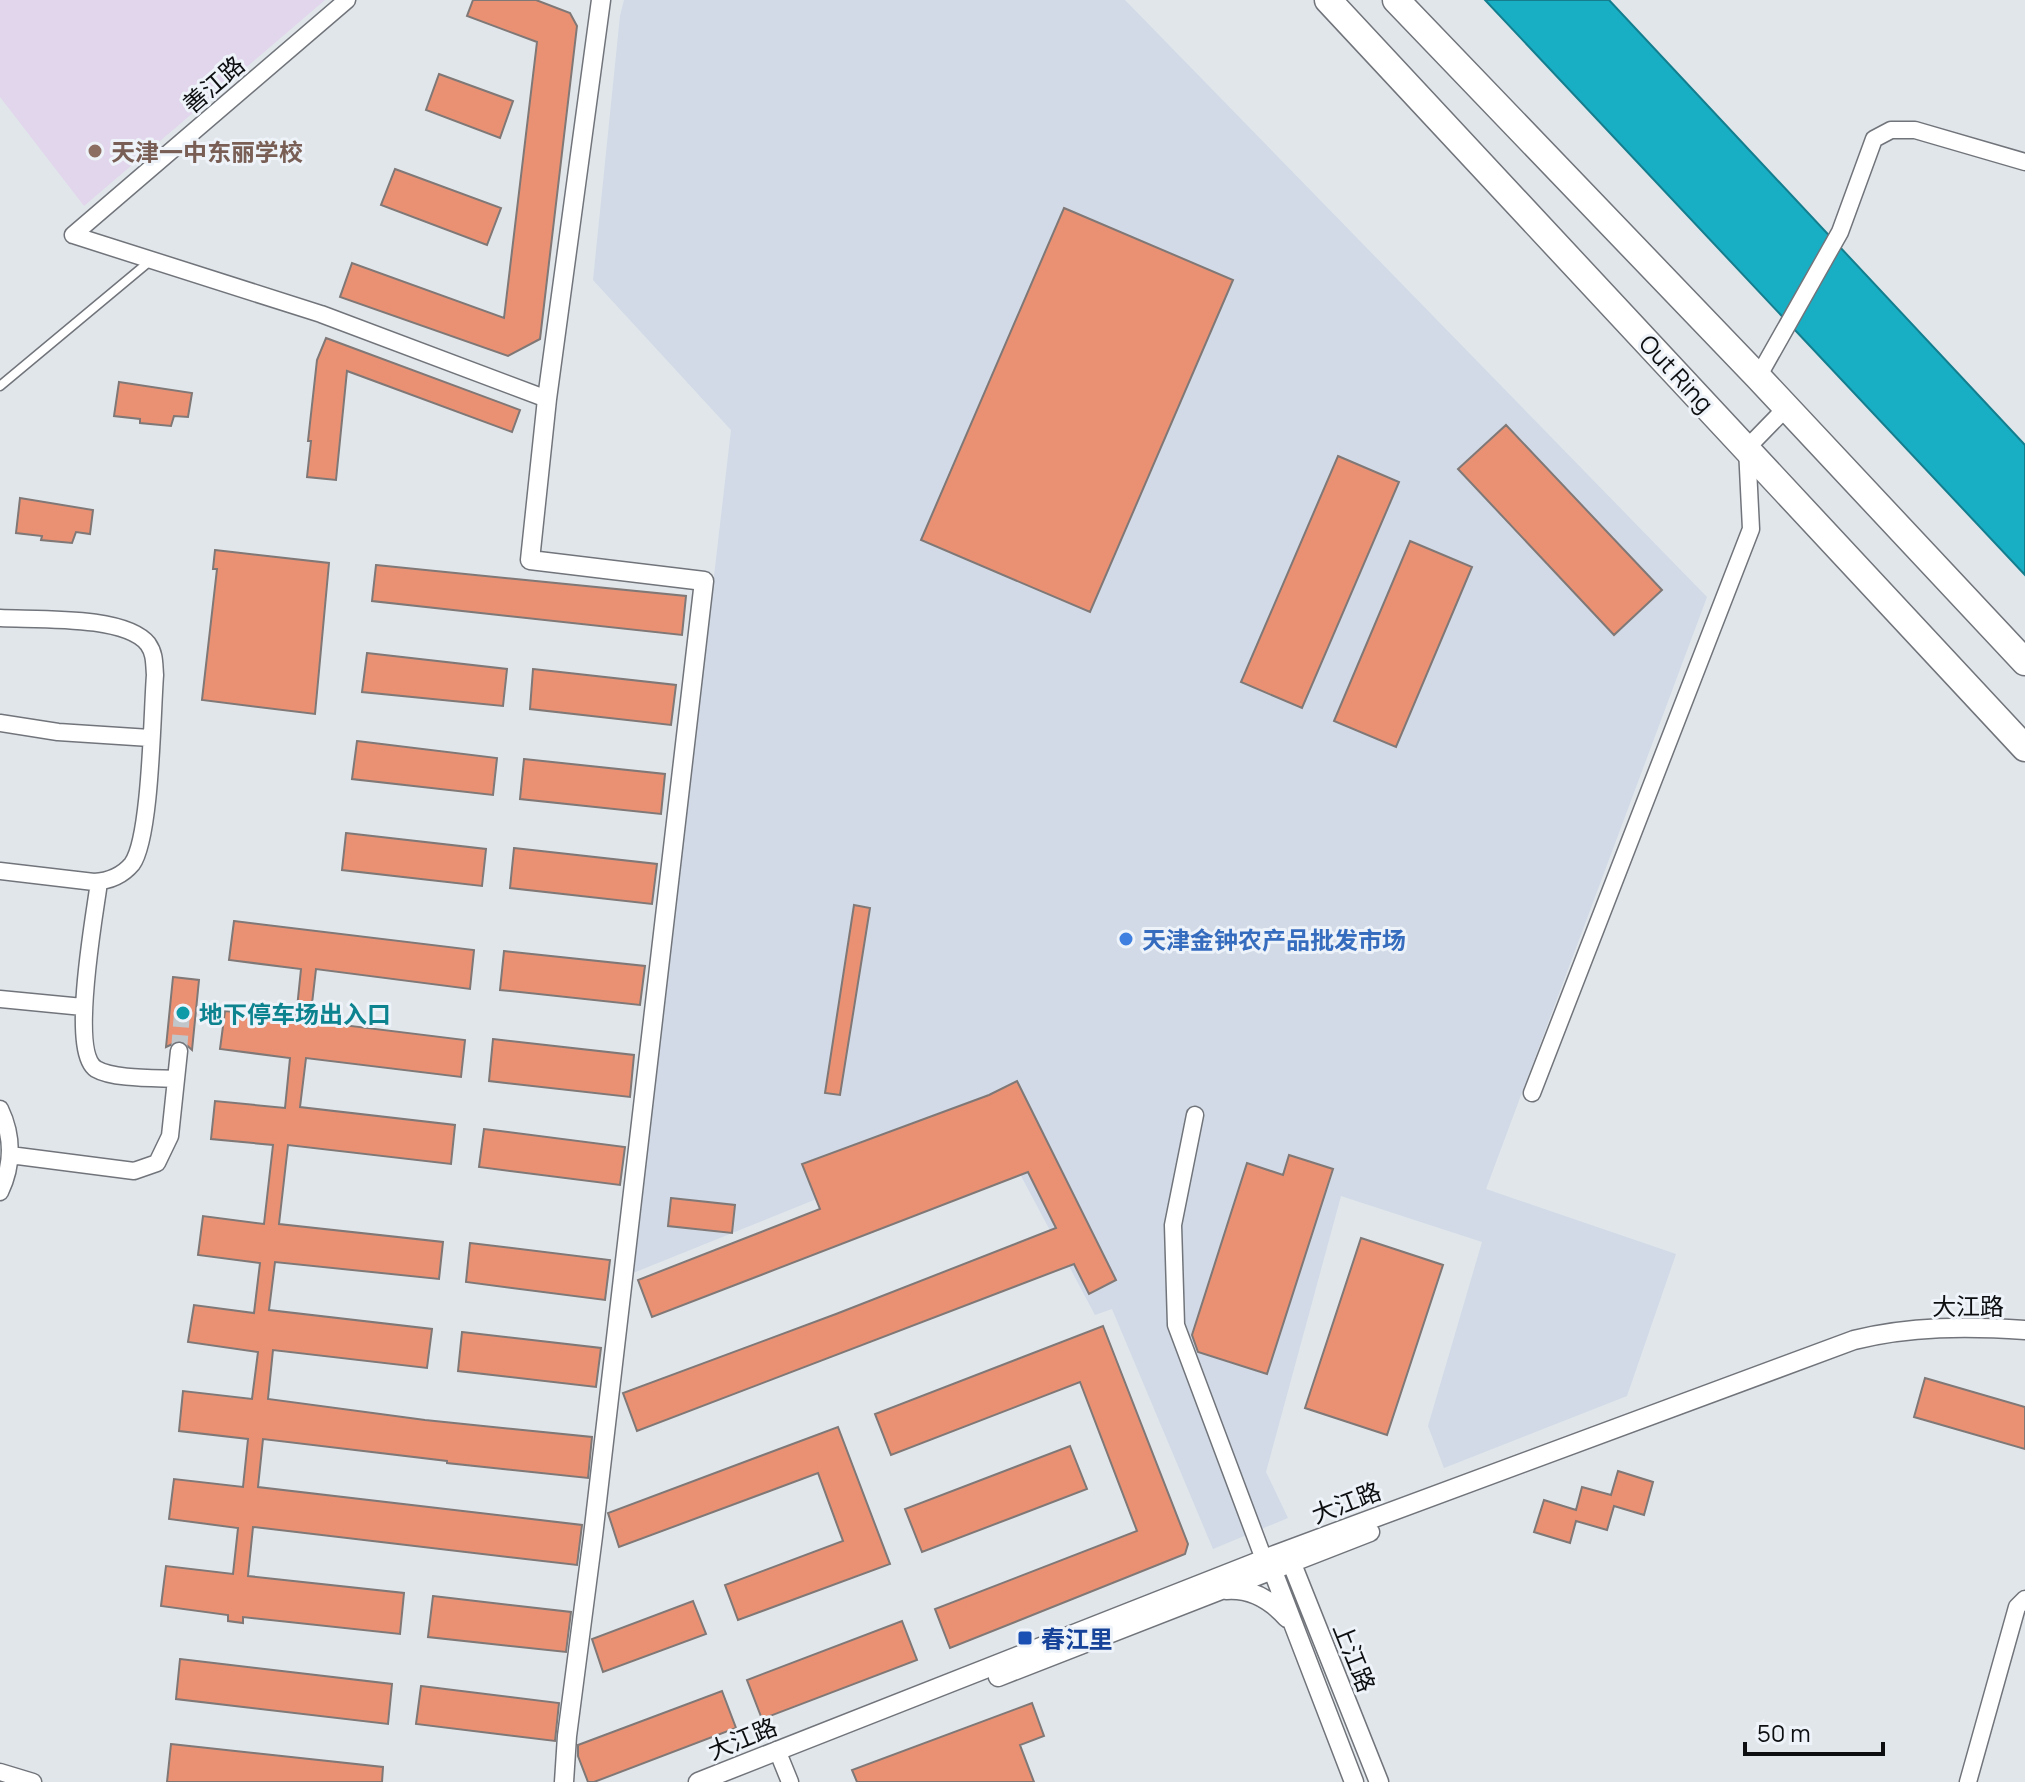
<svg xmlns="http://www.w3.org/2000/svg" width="2025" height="1782" font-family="Manrope,'Noto Sans SC',sans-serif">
<rect width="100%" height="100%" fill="#e1e6eb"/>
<path fill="#d1dae6" d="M624,0h501l582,597 -221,592 190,65 -49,142 -183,72 -16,-42 54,-184 -141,-46 -75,276 22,46 -75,31 -101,-240 -17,6 -100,-188 -362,146 98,-843 -138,-150 27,-264z"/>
<path fill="#e1d6eb" d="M0,0h325l-241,206 -84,-109z"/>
<path fill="#18aec4" stroke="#147e8e" stroke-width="2" d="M1485,0h124l416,445v130z"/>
<path fill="#ea9174" stroke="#7f7876" stroke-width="2" d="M473,0h63l34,13 7,13 -37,313 -32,17 -168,-59 12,-34 152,55 33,-276 -70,-26z
M439,74l74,27 -13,37 -74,-28z
M395,169l106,39 -14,37 -106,-40z
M1064,208l169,72 -143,332 -169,-72z
M326,338l194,72 -8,22 -165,-61 -11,109 -29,-3 4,-36h-3l9,-81z
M119,382l73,11 -4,24 -14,-1 -3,10 -31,-3v-4l-26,-3z
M1506,425l156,165 -48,45 -156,-166z
M1338,456l61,26 -97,226 -61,-26z
M20,498l73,12 -3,24 -14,-2 -4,11 -31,-3 1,-4 -26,-3z
M1410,541l62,26 -76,180 -62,-26z
M215,550l114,13 -14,151 -113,-14 15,-131h-4z
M376,565l310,31 -4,39 -310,-34z
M367,653l140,16 -4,37 -141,-14z
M533,669l143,16 -5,40 -141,-16z
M357,741l140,17 -4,37 -141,-16z
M524,759l141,15 -4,40 -141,-15z
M346,833l140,16 -4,37 -140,-16z
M514,848l143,16 -5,40 -142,-16z
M854,905l16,3 -30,187 -15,-2z
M234,921l240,29 -4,39 -154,-20 -6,52 155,19 -4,37 -155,-19 -6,49 155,18 -4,39 -163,-19 -9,79 164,18 -4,37 -164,-17 -6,48 163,19 -5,39 -154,-18 -5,49 157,21 167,17 -4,41 -141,-15v-2l-184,-22 -5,48 324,38 -5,40 -324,-38 -5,49 156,17 -4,41 -157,-17v6l-15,-2v-6l-67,-9 5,-40 67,8 5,-46 -69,-9 5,-40 69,8 5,-48 -69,-8 4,-40 69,8 6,-47 -70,-10 6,-37 60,8 6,-50 -62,-8 5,-39 61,8 9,-79 -62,-6 4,-38 70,7 5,-50 -70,-9 5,-38 70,8 2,-11 4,-39 -72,-9z
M504,951l141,15 -5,39 -140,-15z
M173,977l26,3 -7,70 -11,-10 -15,7z
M493,1039l141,16 -4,42 -141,-16z
M1017,1081l99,199 -27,14 -15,-30 -437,167 -14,-38 213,-79 220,-86 -28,-56 -376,145 -14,-37 182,-71 -18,-45 187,-69z
M484,1129l141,18 -5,38 -141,-18z
M1289,1155l44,14 -66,205 -69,-22 -6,-17 55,-172 36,12z
M671,1198l64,7 -3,28 -64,-7z
M1361,1238l82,27 -56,170 -82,-27z
M470,1243l140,17 -5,40 -139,-18z
M1103,1326l85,218 -3,10 -235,94 -15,-39 202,-78 -57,-149 -189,73 -16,-41z
M462,1332l139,16 -5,39 -138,-16z
M1925,1378l100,29v42l-111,-32z
M838,1427l52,137 -152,56 -13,-35 118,-44 -25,-68 -199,74 -11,-34z
M1070,1446l17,43 -165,63 -17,-43z
M1618,1471l35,11 -9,33 -30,-9 -7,24 -31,-9 -6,22 -36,-11 10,-32 32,10 6,-23 29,8z
M433,1596l138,16 -5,40 -138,-15z
M693,1601l13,33 -103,38 -11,-33z
M902,1621l15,39 -155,59 -15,-39z
M180,1659l212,25 -4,40 -212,-25z
M421,1686l138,17 -4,38 -139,-17z
M722,1691l14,37 -142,54h-6l-10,-26v-11z
M1032,1703l12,33 -24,9 14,37h-177l-5,-12z
M171,1744l212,23 -1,15h-215z"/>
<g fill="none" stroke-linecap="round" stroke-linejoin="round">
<path stroke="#c1c6ca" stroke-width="16" stroke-dasharray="16 8" stroke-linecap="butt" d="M179,1051l3,-39"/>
<defs>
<path id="service" d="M0,386l150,-125"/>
<path id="minor" d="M73,235l248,79 226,85
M73,235l274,-235
M1758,377l82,-145 34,-93 17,-9h24l110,32
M0,618c36,2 125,-3 148,26 7,10 6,19 7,31 -3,38 -4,163 -23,189 -10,12 -23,17 -38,18l-94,-11
M0,723l58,9 92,6
M99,882c-4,32 -30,169 -3,187 17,10 59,9 80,10
M0,999l83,8
M1532,1093l219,-564 -4,-81 39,-40
M0,1109c13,27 13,56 0,83
M1195,1115l-22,110 3,100 92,245
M10,1155l124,16 23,-8 13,-27 9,-85
M777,1750l13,32
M0,1772l33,10
M1968,1782l49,-175 8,-8"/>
<path id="tertiary" d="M1288,1554l91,228
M1269,1561l85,221
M1226,1590c25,-2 45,10 61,28
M998,1677l372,-145
M564,1782l3,-46 26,-200 111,-955 -174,-21 17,-161 54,-399
M698,1782l579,-228 577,-214c56,-14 114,-14 171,-10"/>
<path id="trunk" d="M1328,0l697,748
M1396,0l362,377 267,285"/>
</defs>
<use href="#service" stroke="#71757b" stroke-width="11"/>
<use href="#minor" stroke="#71757b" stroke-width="19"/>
<use href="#tertiary" stroke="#71757b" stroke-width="21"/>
<use href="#trunk" stroke="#71757b" stroke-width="29"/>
<use href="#service" stroke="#fff" stroke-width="8"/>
<use href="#minor" stroke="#fff" stroke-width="16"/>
<use href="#tertiary" stroke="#fff" stroke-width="18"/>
<use href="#trunk" stroke="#fff" stroke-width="26"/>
</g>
<circle fill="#8d6e63" stroke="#eef3f9" stroke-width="3" cx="95" cy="151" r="8"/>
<circle fill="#3f7fe0" stroke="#eef3f9" stroke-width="3" cx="1126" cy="939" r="8"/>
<circle fill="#0f9aa8" stroke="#eef3f9" stroke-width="3" cx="183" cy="1013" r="8"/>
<rect fill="#1a4fb4" stroke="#eef3f9" stroke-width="3" x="1017" y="1630" width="16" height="16" rx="4"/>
<g text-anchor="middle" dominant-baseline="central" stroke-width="6" stroke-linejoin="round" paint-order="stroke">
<g font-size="24" fill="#0c0e10" stroke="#eef3f9">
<text transform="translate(213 84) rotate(-41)">善江路</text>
<text transform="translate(1677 373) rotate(47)">Out Ring</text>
<text x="1968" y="1305">大江路</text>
<text transform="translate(1346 1502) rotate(-21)">大江路</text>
<text transform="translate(1355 1657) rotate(68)">上江路</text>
<text transform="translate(742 1738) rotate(-22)">大江路</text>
</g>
<g font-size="24" font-weight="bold" fill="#785e54" stroke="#eef3f9" text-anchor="start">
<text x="111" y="151">天津一中东丽学校</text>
</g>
<g font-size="24" font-weight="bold" fill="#366cbe" stroke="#eef3f9" text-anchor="start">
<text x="1142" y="939">天津金钟农产品批发市场</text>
</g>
<g font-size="24" font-weight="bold" fill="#0d838f" stroke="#eef3f9" text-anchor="start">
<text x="199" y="1013">地下停车场出入口</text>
</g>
<g font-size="24" font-weight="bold" fill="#164399" stroke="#eef3f9" text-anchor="start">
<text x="1041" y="1638">春江里</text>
</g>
</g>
<path d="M1745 1742v12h138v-12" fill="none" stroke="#0c0e10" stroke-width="4"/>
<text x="1757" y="1742" font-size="24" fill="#0c0e10" stroke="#eef3f9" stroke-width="6" paint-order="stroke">50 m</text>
</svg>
